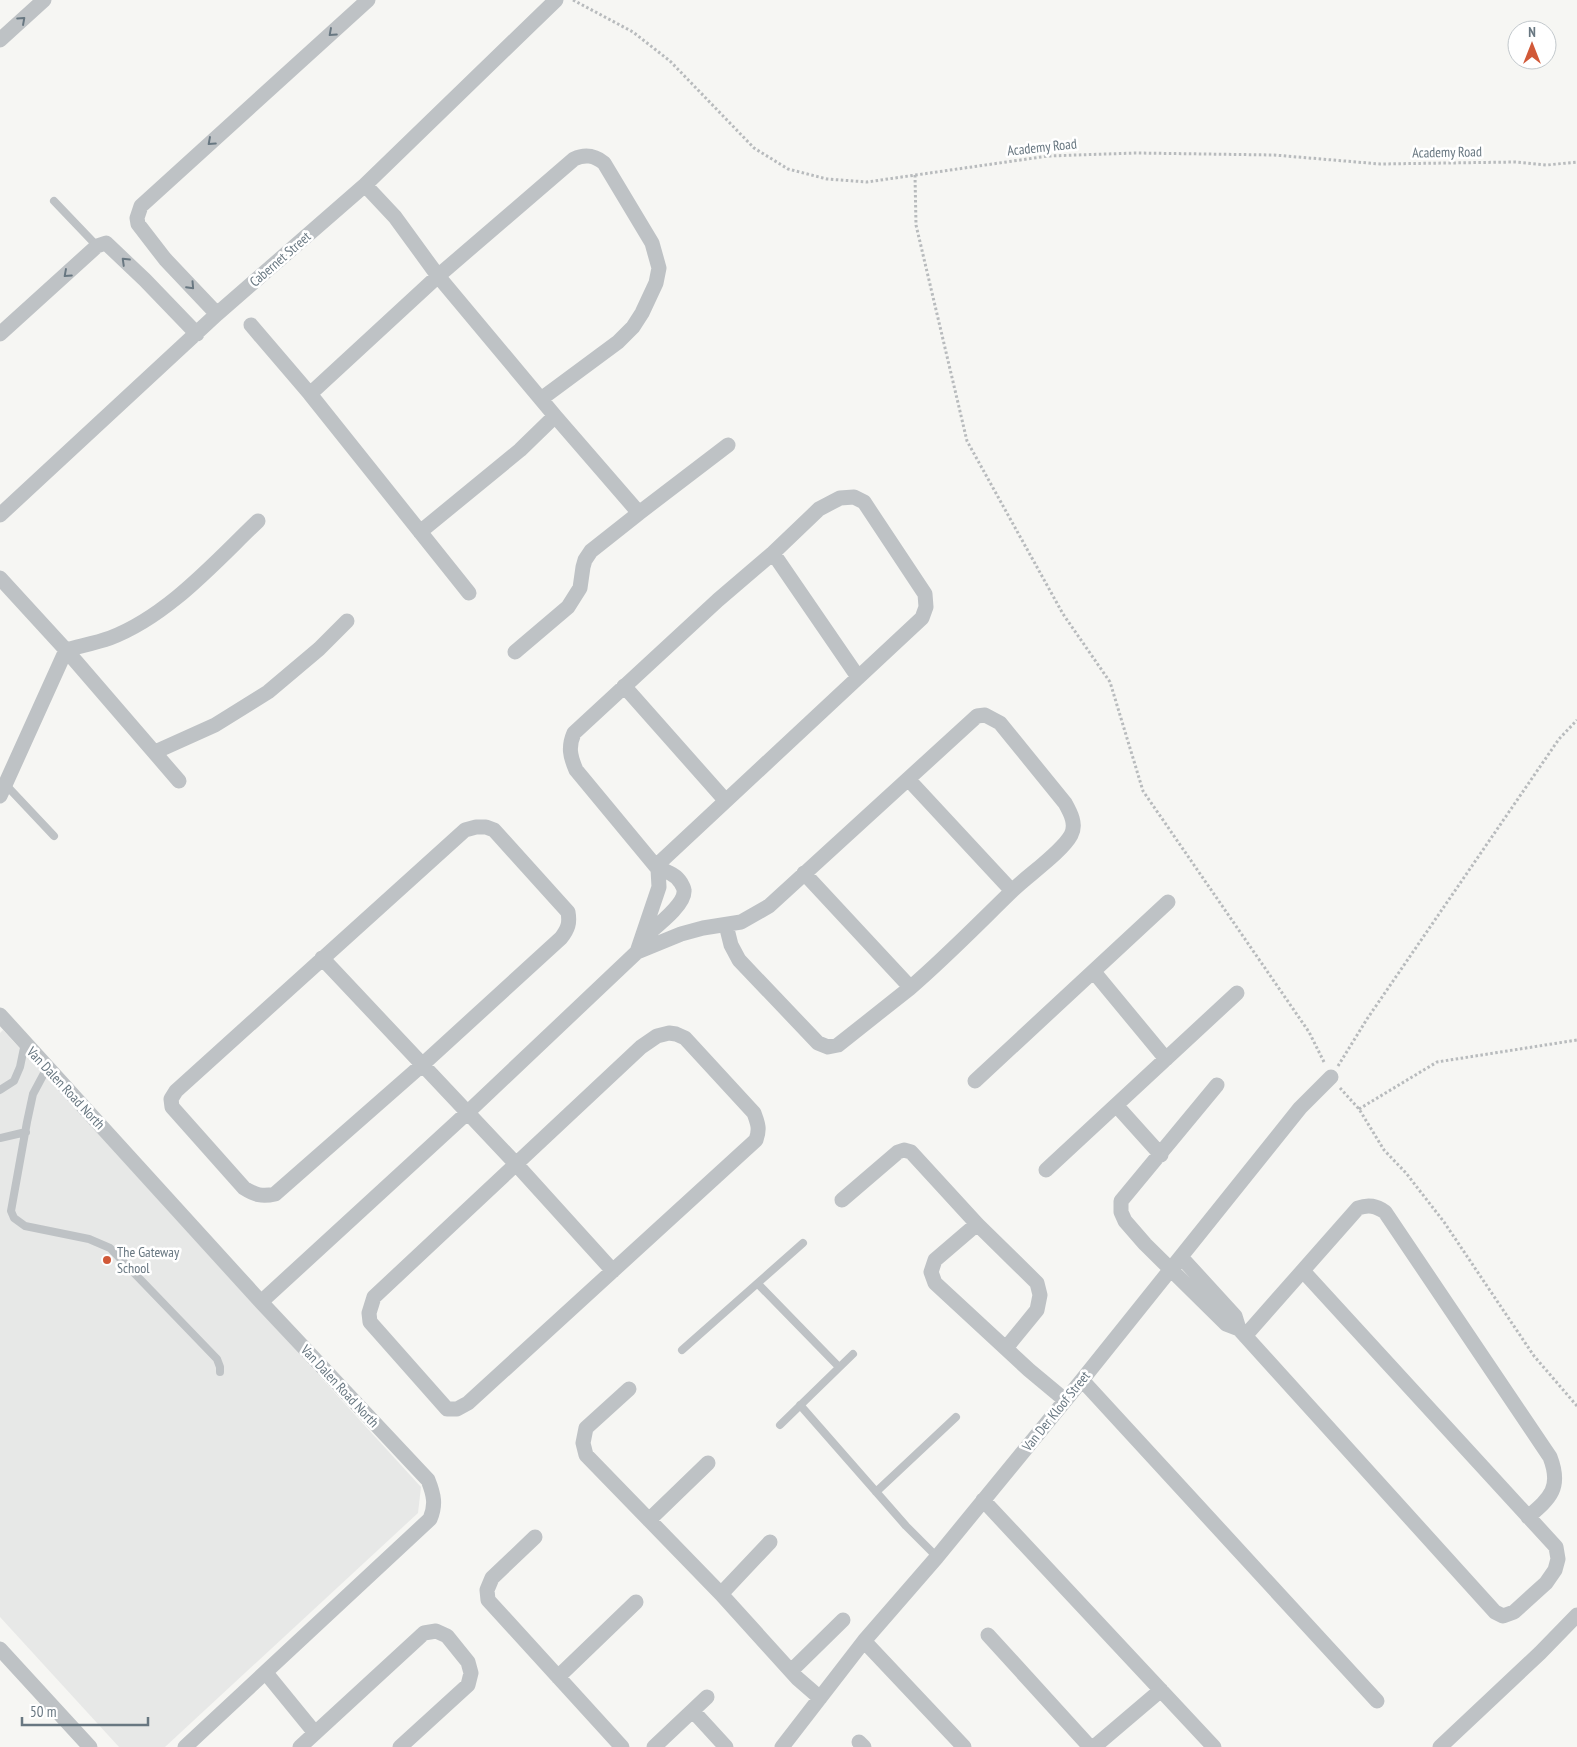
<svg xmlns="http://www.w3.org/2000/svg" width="1577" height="1747" font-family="'PT Sans Narrow',sans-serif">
<rect width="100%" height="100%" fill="#f6f6f3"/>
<path fill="#e7e8e7" d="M3,1030l418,457 -3,26 -253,234h-46l-119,-130v-584z"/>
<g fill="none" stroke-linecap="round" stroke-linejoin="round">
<path stroke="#b8bbbd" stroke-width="3" stroke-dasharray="2.5 2.5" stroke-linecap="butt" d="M573,0l60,32 37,29 84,87 34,21 39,10 40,3 181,-26 88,-3 138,2 106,9 135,-2 32,3 30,-3
M915,175l1,50 51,216 96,173 47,68 33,109 166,241 16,32
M1338,1066l29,-47 192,-280 18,-19
M1340,1088l19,21 25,41 22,23 38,49 90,134 43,50
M1359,1109l78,-47 140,-22"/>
<path stroke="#bec2c5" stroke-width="8" d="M54,201l43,45
M5,784l49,52
M48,1066l-15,28 -6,28 -16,89 3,7 11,8 64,13 21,9 107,111 3,8v5
M0,1090l14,-9 6,-14 5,-24
M0,1138l26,-6
M758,1284l81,83
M682,1350l121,-107
M800,1405l106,121 31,31
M780,1425l73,-71
M876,1492l80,-75"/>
<path stroke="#bec2c5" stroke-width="15" d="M0,40l44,-40
M365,185l30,32 43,59 117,140 84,97 89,-68
M217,314l-52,-55 -27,-35 -1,-6 4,-12 227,-206
M251,325l59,69 159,199
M0,334l97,-88 9,-3 39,37 52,54
M310,394l128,-118 136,-117c11,-5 20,-4 30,4l48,80 7,25 -3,15 -14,30 -9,14 -15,15 -77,57
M0,515l217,-201 148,-129 191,-185
M420,532l100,-82 35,-34
M773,553l85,124
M0,578l66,72 113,131
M515,652l53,-45 12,-19 3,-21 2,-7 6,-9 48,-38
M624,686l101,114
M155,752l60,-27 53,-33 51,-43 28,-28
M908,779l104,112
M0,796l66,-146c14,-4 30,-7 44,-12 58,-22 105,-76 148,-117
M476,827h10l8,3 74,82c2,11 0,17 -7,26l-139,127 -147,129c-13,3 -20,1 -31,-6l-72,-81 -1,-8 5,-8 289,-261z
M804,873l106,114
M643,938c11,-10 43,-33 41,-48 0,-2 -2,-5 -3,-7 -5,-9 -14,-12 -23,-14
M637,952l22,-65 -1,-18 -82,-99c-6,-14 -8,-23 -2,-37l144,-133 55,-47 46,-44 21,-11 14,-1 10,5 61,92 1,13 -4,11 -266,248
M322,958l194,206 97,107
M1094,972l72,87
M0,1015l261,287 167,178c6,15 8,25 2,39l-245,228
M669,1033l7,1 9,4 69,75c4,11 6,16 2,27l-288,263 -11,6h-10l-77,-87 -1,-9 5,-16 267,-250 16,-11z
M975,1081l193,-179
M1217,1085l-96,116v11l4,9 20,23 81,80 13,5 256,283 8,4 11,-4 32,-29 9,-13 3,-11 -2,-12 -253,-276
M1116,1105l45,50
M1046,1170l191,-177
M842,1200l56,-48 6,-2 7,2 66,72 60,59 3,12 -3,15 -31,38
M977,1224l-42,36 -4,12 4,11 94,87 36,30
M1181,1257l54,59 4,13
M261,1302l206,-189 170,-161 44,-18 22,-6 38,-6 28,-16 208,-190 8,-1 15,8 65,80c5,9 12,21 6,32 -9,17 -44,41 -58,55 -34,33 -67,67 -103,98 -24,19 -48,38 -72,57l-10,2 -10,-4 -79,-83 -8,-15 -5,-20
M1245,1336l113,-128c11,-4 18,-2 27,4l165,245c12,31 0,41 -22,60
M1082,1380l295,321
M629,1389l-43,39 -3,15 3,12 135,139 76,84 23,20
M983,1500l231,247
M649,1520l59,-57
M535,1537l-43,41 -5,12 1,10 134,147
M721,1594l49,-52
M988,1635l102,112
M864,1641l100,106
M0,1649l90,98
M791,1671l52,-51
M266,1673l49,60
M558,1677l78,-75
M693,1711l33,36
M859,1742l5,5
M300,1747l124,-114 12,-2 11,5 21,26 3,11 -3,12 -68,62
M654,1747l53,-50
M782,1747l82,-106 73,-84 145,-177 218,-272 31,-31
M1094,1747l67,-57
M1440,1747l100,-94 37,-38"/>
</g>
<defs><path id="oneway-chevron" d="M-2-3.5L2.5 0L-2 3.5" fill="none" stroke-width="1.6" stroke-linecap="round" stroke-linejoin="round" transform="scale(1.25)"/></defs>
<g stroke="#687781">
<use href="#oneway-chevron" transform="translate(22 20) rotate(-42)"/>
<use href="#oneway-chevron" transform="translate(332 33) rotate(138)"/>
<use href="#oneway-chevron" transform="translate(211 142) rotate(138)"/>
<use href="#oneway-chevron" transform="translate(125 261) rotate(-136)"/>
<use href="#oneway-chevron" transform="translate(67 274) rotate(138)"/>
<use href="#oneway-chevron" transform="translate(191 286) rotate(47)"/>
</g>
<circle fill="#d15938" stroke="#fff" stroke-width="2" cx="107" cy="1260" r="5"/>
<g text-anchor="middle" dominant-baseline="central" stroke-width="5" stroke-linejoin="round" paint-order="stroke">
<g font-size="14" fill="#687781" stroke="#fff">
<text transform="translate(1042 147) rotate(-6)">Academy Road</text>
<text transform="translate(1447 152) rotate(-1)">Academy Road</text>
<text transform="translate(280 259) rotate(-41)">Cabernet Street</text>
<text transform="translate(66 1088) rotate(47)">Van Dalen Road North</text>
<text transform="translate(340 1386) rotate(47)">Van Dalen Road North</text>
<text transform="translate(1056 1411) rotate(-51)">Van Der Kloof Street</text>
</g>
<g font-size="14" fill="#687781" stroke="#fff" text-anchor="start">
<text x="117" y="1252">The Gateway<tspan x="117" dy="16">School</tspan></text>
</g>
</g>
<g transform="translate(1532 45)"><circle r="24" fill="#ffffff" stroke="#c3c9cd"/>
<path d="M0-4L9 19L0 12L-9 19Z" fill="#d15938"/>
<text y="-8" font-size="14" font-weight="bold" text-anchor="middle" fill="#687781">N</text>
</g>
<path d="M22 1717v8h126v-8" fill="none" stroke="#687781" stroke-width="2.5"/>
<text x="30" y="1717" font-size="15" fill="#687781" stroke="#ffffff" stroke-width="4" paint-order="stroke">50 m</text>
</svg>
